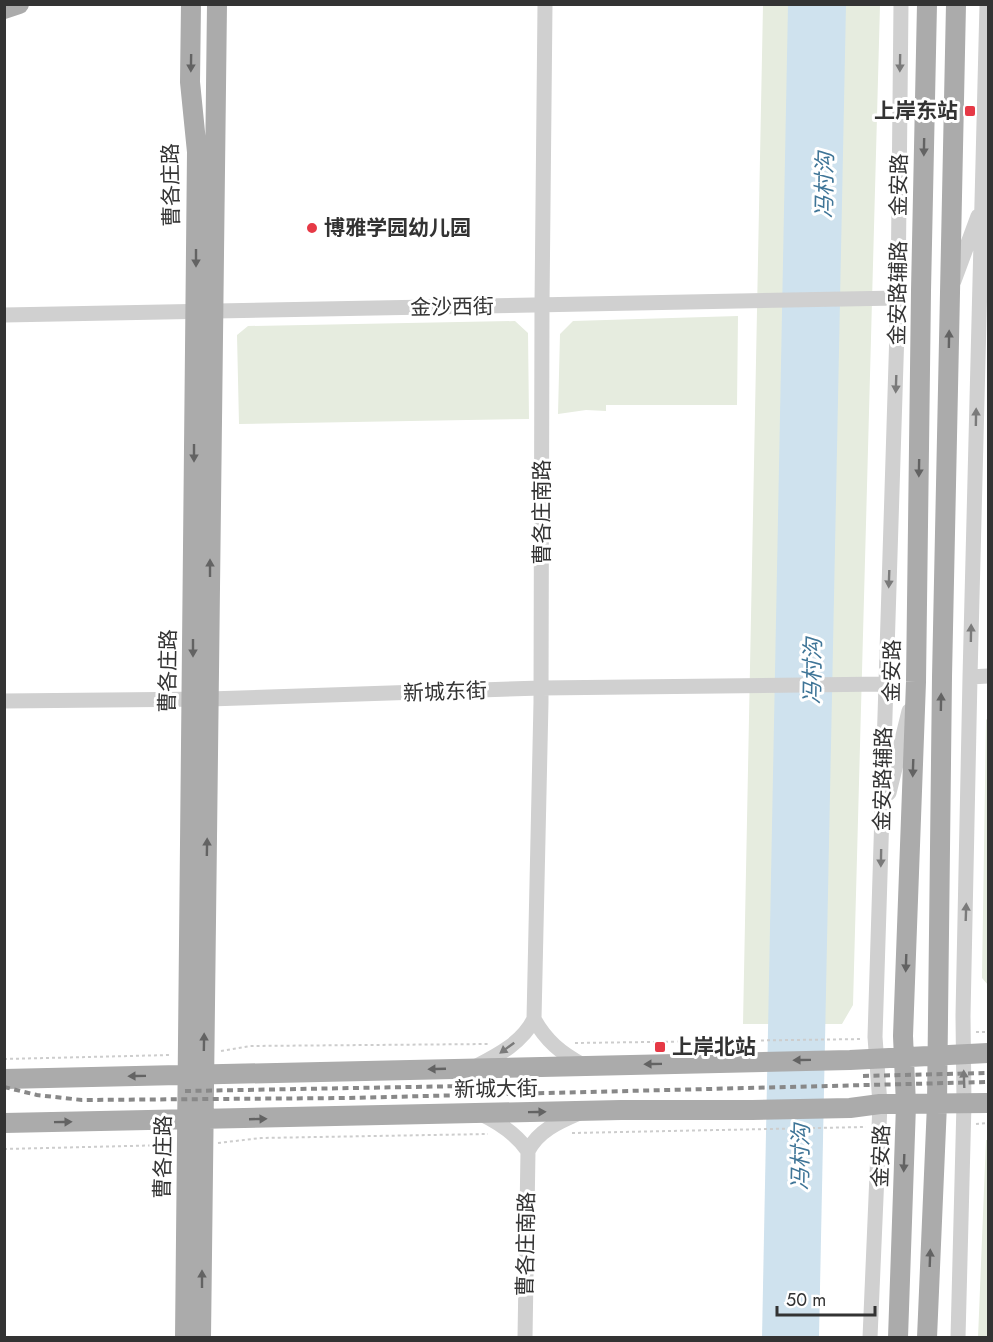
<svg xmlns="http://www.w3.org/2000/svg" width="993" height="1342" font-family="Jost,'Noto Sans SC',sans-serif">
<rect width="100%" height="100%" fill="#fff"/>
<path fill="#e6ecdf" d="M763,5h117l-27,1000 -11,19h-99z
M738,316l-1,89h-131v6l-20,-1 -28,4 2,-80 13,-13z
M515,321l13,12 1,86 -290,5 -2,-89 11,-9z
M988,718v267l-6,-7 4,-258z
M986,1140h2v197l-10,1z"/>
<path fill="#cfe2ee" d="M788,5h58l-27,1332 -57,1z"/>
<g fill="none" stroke-linecap="round" stroke-linejoin="round">
<path stroke="#cdcdcd" stroke-width="2" stroke-dasharray="3 3" stroke-linecap="butt" d="M976,1032h12
M575,1043l288,-4
M221,1051l29,-5 238,-2
M4,1059l167,-4
M976,1124l12,-1
M572,1133l294,-6
M218,1143l43,-5 227,-4
M4,1149l166,-4"/>
<path stroke="#d0d0d0" stroke-width="15" d="M954,281l24,-65
M4,315l894,-17
M970,677l18,-1
M4,701l205,-2 332,-11 345,-4
M889,793l20,-82
M534,1019c12,22 27,34 49,46
M475,1067c23,-12 47,-24 59,-48l7,-317 1,-397 3,-301
M479,1113c19,9 37,20 49,38
M525,1338l3,-187c10,-20 30,-29 51,-38
M870,1338l10,-234 -5,-67 23,-739 3,-294
M958,1338l6,-235 -1,-87 7,-339 17,-673"/>
<path stroke="#ababab" stroke-width="20" d="M4,9l15,-5
M4,1079l846,-19 138,-7
M4,1123l617,-13h131l98,-2 30,-4 108,-1
M185,1338l12,-1186 -7,-70 1,-78
M201,1338l16,-1334
M898,1338l8,-233 -3,-69 13,-354 5,-391 6,-287
M927,1338l10,-234 5,-427 14,-673"/>
<path stroke="#888" stroke-width="4" stroke-dasharray="6 4.5" stroke-linecap="butt" d="M863,1076l125,-3
M4,1087l33,8 45,5 265,-2 641,-16
M185,1091l339,-6"/>
</g>
<defs><path id="oneway-solid" d="M-6-.8H1V-3.2L6.5 0L1 3.2V.8H-6Z" transform="scale(1.5)"/></defs>
<g fill="#636363">
<use href="#oneway-solid" transform="translate(191 63) rotate(91)"/>
<use href="#oneway-solid" transform="translate(924 147) rotate(91)"/>
<use href="#oneway-solid" transform="translate(196 258) rotate(90)"/>
<use href="#oneway-solid" transform="translate(949 339) rotate(-89)"/>
<use href="#oneway-solid" transform="translate(194 453) rotate(90)"/>
<use href="#oneway-solid" transform="translate(919 468) rotate(91)"/>
<use href="#oneway-solid" transform="translate(210 568) rotate(-90)"/>
<use href="#oneway-solid" transform="translate(193 648) rotate(90)"/>
<use href="#oneway-solid" transform="translate(941 702) rotate(-89)"/>
<use href="#oneway-solid" transform="translate(913 768) rotate(92)"/>
<use href="#oneway-solid" transform="translate(207 847) rotate(-89)"/>
<use href="#oneway-solid" transform="translate(906 963) rotate(92)"/>
<use href="#oneway-solid" transform="translate(204 1042) rotate(-89)"/>
<use href="#oneway-solid" transform="translate(802 1060) rotate(179)"/>
<use href="#oneway-solid" transform="translate(653 1064) rotate(179)"/>
<use href="#oneway-solid" transform="translate(437 1069) rotate(178)"/>
<use href="#oneway-solid" transform="translate(137 1076) rotate(179)"/>
<use href="#oneway-solid" transform="translate(537 1112) rotate(-1)"/>
<use href="#oneway-solid" transform="translate(258 1119) rotate(-2)"/>
<use href="#oneway-solid" transform="translate(63 1122) rotate(-1)"/>
<use href="#oneway-solid" transform="translate(904 1163) rotate(92)"/>
<use href="#oneway-solid" transform="translate(930 1258) rotate(-88)"/>
<use href="#oneway-solid" transform="translate(202 1279) rotate(-90)"/>
</g>
<g fill="#7a7a7a">
<use href="#oneway-solid" transform="translate(900 63) rotate(91)"/>
<use href="#oneway-solid" transform="translate(896 384) rotate(92)"/>
<use href="#oneway-solid" transform="translate(976 417) rotate(-89)"/>
<use href="#oneway-solid" transform="translate(889 579) rotate(92)"/>
<use href="#oneway-solid" transform="translate(971 633) rotate(-89)"/>
<use href="#oneway-solid" transform="translate(881 858) rotate(91)"/>
<use href="#oneway-solid" transform="translate(966 912) rotate(-88)"/>
<use href="#oneway-solid" transform="translate(507 1048) rotate(144)"/>
<use href="#oneway-solid" transform="translate(964 1079) rotate(-92)"/>
</g>
<g fill="#e63946" stroke="#fff" stroke-width="2">
<rect x="964" y="105" width="12" height="12" rx="3"/>
<circle cx="312" cy="228" r="6"/>
<rect x="654" y="1041" width="12" height="12" rx="3"/>
</g>
<g text-anchor="middle" dominant-baseline="central" stroke-width="6" stroke-linejoin="round" paint-order="stroke">
<g font-size="21" font-weight="bold" fill="#333" stroke="#fff" text-anchor="start">
<text x="958" y="111" text-anchor="end">上岸东站</text>
<text x="324" y="228">博雅学园幼儿园</text>
<text x="672" y="1047">上岸北站</text>
</g>
<g font-size="21" fill="#333" stroke="#fff">
<text transform="translate(171 185) rotate(-91)">曹各庄路</text>
<text transform="translate(899 185) rotate(-89)">金安路</text>
<text transform="translate(898 293) rotate(-89)">金安路辅路</text>
<text transform="translate(452 307) rotate(-1)">金沙西街</text>
<text transform="translate(542 512) rotate(-90)">曹各庄南路</text>
<text transform="translate(168 671) rotate(-89)">曹各庄路</text>
<text transform="translate(892 671) rotate(-89)">金安路</text>
<text transform="translate(445 692) rotate(-2)">新城东街</text>
<text transform="translate(883 779) rotate(-89)">金安路辅路</text>
<text transform="translate(496 1089) rotate(-1)">新城大街</text>
<text transform="translate(881 1156) rotate(-88)">金安路</text>
<text transform="translate(163 1157) rotate(-89)">曹各庄路</text>
<text transform="translate(526 1244) rotate(-89)">曹各庄南路</text>
</g>
<g font-size="22" font-style="italic" fill="#3f7597" stroke="#fff">
<text transform="translate(824 185) rotate(-89)">冯村沟</text>
<text transform="translate(812 671) rotate(-89)">冯村沟</text>
<text transform="translate(800 1157) rotate(-89)">冯村沟</text>
</g>
</g>
<rect width="993" height="1342" fill="none" stroke="#333333" stroke-width="12"/>
<path d="M777 1306v9h98v-9" fill="none" stroke="#333333" stroke-width="3"/>
<text x="786" y="1306" font-size="18" fill="#333333" stroke="#ffffff" stroke-width="4.5" paint-order="stroke">50 m</text>
</svg>
